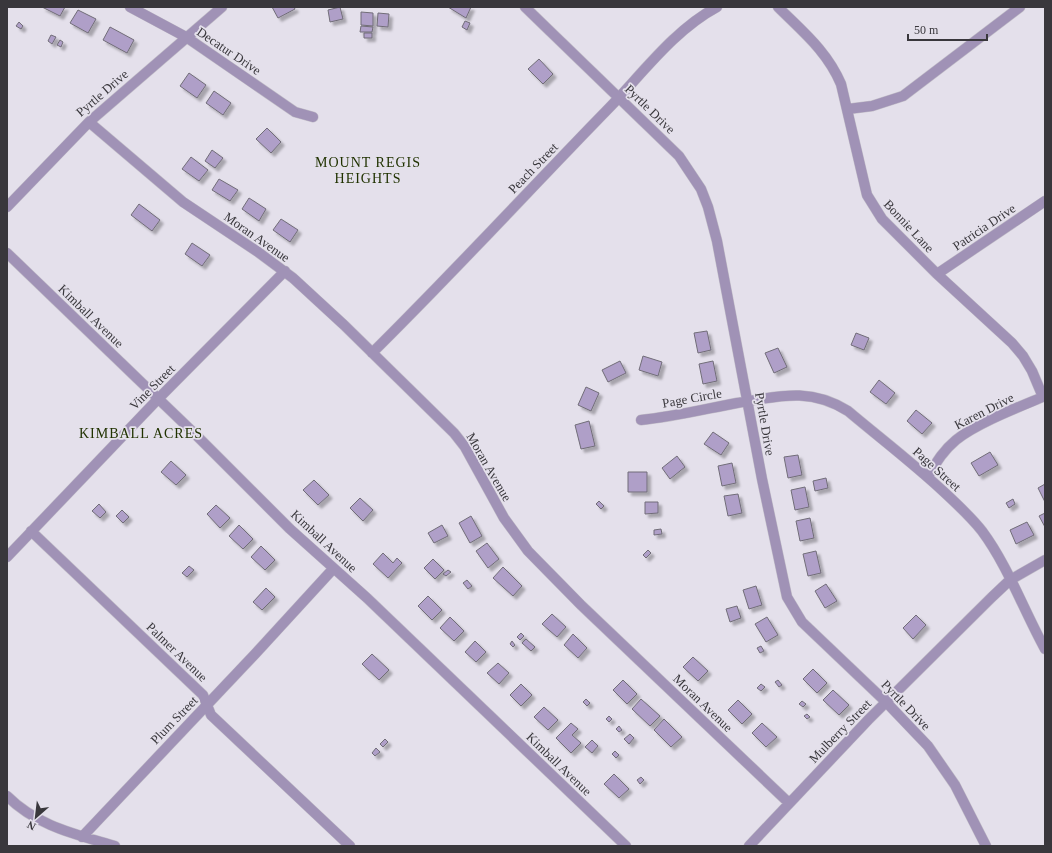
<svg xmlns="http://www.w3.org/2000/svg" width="1052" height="853" font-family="'Times New Roman',serif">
<defs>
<filter id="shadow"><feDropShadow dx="3.5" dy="3.5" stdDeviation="1" flood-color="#0004"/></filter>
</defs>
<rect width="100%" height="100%" fill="#e4e0eb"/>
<path fill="#af9fc8" stroke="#716d78" filter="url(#shadow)" d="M42,7h23l-5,9z
M272,7h22l1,2 -17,9z
M340,7l3,12 -13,3 -2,-12z
M448,7h23l-5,11z
M78,10l18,9 -8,14 -18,-10z
M361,12l12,1v13l-12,-1z
M378,13l11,1 -1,13 -11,-1z
M465,21l5,2 -3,7 -5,-3z
M19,22l4,4 -2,3 -5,-3z
M361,26l12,1 -1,5h-12z
M110,27l24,13 -7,13 -24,-13z
M364,33h8v5h-8z
M51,35l5,2 -4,7 -4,-3z
M60,40l3,2 -2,5 -4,-2z
M539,59l14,15 -10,10 -15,-15z
M189,73l17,12 -9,13 -17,-12z
M214,91l17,12 -8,12 -17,-12z
M267,128l14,14 -10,11 -15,-14z
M212,150l11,8 -8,10 -10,-7z
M191,157l17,13 -9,11 -17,-12z
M219,179l19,11 -8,11 -18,-11z
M249,198l17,11 -7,12 -17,-12z
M139,204l21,16 -8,11 -21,-16z
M281,219l17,11 -8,12 -17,-12z
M192,243l18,12 -8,11 -17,-12z
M707,331l4,19 -13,3 -4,-20z
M856,333l13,5 -5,12 -13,-5z
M778,348l9,19 -13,6 -9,-20z
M643,356l19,6 -4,14 -19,-6z
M620,361l6,12 -18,9 -6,-12z
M713,361l4,20 -14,3 -4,-20z
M879,380l16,13 -9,11 -16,-12z
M586,387l13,6 -8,18 -13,-6z
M916,410l16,13 -10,11 -15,-13z
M589,421l6,25 -14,3 -6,-24z
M713,432l16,11 -8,12 -17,-11z
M990,452l8,13 -19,11 -8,-13z
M798,455l4,20 -14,3 -4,-21z
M677,456l8,11 -15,12 -8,-11z
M171,461l15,14 -10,10 -15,-13z
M732,463l4,20 -14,3 -4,-20z
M628,472h19v20h-19z
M826,478l2,10 -13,3 -2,-10z
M314,480l15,15 -11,10 -15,-15z
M1045,484v18l-7,-14z
M805,487l4,20 -14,3 -4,-20z
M738,494l4,19 -14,3 -4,-20z
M360,498l13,12 -10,11 -13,-13z
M1013,499l2,5 -6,4 -3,-5z
M599,501l5,5 -3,3 -5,-5z
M645,502h13v11l-13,1z
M99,504l7,8 -6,6 -8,-7z
M216,505l14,13 -10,10 -13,-14z
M122,510l7,7 -6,6 -7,-7z
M1045,513v14l-6,-11z
M471,516l11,20 -12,7 -11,-20z
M810,518l4,20 -14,3 -4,-20z
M1027,522l7,13 -18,9 -6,-14z
M239,525l14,14 -10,10 -14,-13z
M442,525l6,11 -14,7 -6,-10z
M661,529l1,5 -8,1v-5z
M487,543l12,16 -11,9 -12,-17z
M261,546l14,14 -10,10 -14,-13z
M648,550l3,3 -5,5 -3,-3z
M816,551l5,22 -13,3 -5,-22z
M383,553l10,10 4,-5 5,5 -14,15 -15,-14z
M433,559l11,11 -9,9 -11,-11z
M189,566l5,4 -7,7 -5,-4z
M503,567l19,19 -9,10 -20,-18z
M448,570l3,2 -5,4 -3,-2z
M467,580l5,6 -4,3 -5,-6z
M826,584l11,17 -12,7 -10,-17z
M756,586l6,19 -13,4 -6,-19z
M266,588l9,9 -13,13 -9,-8z
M428,596l14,14 -10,10 -14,-14z
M737,606l4,12 -11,4 -4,-13z
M552,614l14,13 -9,10 -15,-13z
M916,615l10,10 -13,14 -10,-11z
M450,617l14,14 -10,10 -14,-13z
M767,617l11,18 -12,7 -11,-18z
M521,633l3,3 -4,4 -3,-3z
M573,634l14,14 -9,10 -14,-13z
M526,639l9,8 -4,4 -9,-8z
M475,641l11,11 -10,10 -11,-10z
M512,641l3,4 -2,2 -3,-3z
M761,646l3,5 -4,2 -3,-5z
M372,654l17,16 -10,10 -17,-16z
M693,657l15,14 -10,10 -15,-14z
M498,663l11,10 -10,11 -12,-11z
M813,669l14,14 -10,10 -14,-14z
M623,680l14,14 -10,10 -14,-14z
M778,680l4,5 -3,2 -4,-5z
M521,684l11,11 -11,11 -11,-11z
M761,684l4,3 -4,4 -4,-3z
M833,690l16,15 -10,10 -16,-15z
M586,699l4,4 -3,3 -4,-4z
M641,699l19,17 -10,10 -18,-17z
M738,700l14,14 -10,10 -14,-14z
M802,701l4,3 -3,3 -4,-3z
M544,707l14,13 -10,10 -14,-13z
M807,714l3,3 -3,2 -3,-3z
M609,716l3,3 -3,3 -3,-3z
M664,719l18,18 -11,10 -17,-17z
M571,723l7,6 -6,6 9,8 -10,10 -15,-15z
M762,723l15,14 -11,10 -14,-14z
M619,726l3,4 -3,2 -3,-3z
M630,734l4,4 -5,6 -5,-5z
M385,739l3,3 -5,5 -3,-3z
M592,740l6,6 -6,7 -7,-6z
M376,748l4,4 -5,4 -3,-3z
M615,751l4,4 -3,3 -4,-4z
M614,774l15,15 -10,9 -15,-14z
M641,777l3,3 -4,4 -3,-4z"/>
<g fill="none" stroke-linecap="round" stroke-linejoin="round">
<defs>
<path id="street" d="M130,7l56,30 109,75 18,5
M525,7l154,149 22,33 7,18 9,34 45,238 25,118 15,25 84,80 42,44 27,39 31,61
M778,7c25,25 49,44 63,77l26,111 15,24 55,55 75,69 11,13 9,15 11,26
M848,109l24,-3 31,-10 117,-89
M89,122l94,80 75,50 35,26 51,47 110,108 11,14 39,71 24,33 53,54 208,198
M7,207l82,-85 133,-115
M7,253l190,183 93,93 77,69 259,248
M937,274l108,-73
M372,353c81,-80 158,-164 237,-245 33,-34 65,-78 108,-101
M641,420c32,-3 64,-11 96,-17 42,-7 73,-16 111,8 32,27 65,52 96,81 13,12 27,25 38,39 26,35 42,80 63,118
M928,477c7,-14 16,-27 28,-37 21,-17 63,-33 89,-44
M31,531l172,164 8,20 139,131
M7,557l151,-158 127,-128
M7,796c30,30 68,38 108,50
M82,837l174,-184 77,-84
M749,846l120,-127 123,-122 18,-17 35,-20"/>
</defs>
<use href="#street" stroke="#c2bec8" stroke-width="11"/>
<use href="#street" stroke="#a092b6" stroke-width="10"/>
</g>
<g text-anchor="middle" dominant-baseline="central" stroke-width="3.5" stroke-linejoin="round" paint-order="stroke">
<g font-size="13" fill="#39373c" stroke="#e4e0eb">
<text transform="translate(229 51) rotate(34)">Decatur Drive</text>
<text transform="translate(102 93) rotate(-41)">Pyrtle Drive</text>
<text transform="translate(650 109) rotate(44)">Pyrtle Drive</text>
<text transform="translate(533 168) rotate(-46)">Peach Street</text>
<text transform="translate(909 226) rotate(47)">Bonnie Lane</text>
<text transform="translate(984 227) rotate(-34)">Patricia Drive</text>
<text transform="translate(257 237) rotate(35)">Moran Avenue</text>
<text transform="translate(91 316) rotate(44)">Kimball Avenue</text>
<text transform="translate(152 387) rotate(-45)">Vine Street</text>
<text transform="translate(692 398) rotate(-10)">Page Circle</text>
<text transform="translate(984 411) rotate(-27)">Karen Drive</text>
<text transform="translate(765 424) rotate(80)">Pyrtle Drive</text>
<text transform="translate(489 467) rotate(60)">Moran Avenue</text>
<text transform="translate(937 469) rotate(42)">Page Street</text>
<text transform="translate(324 541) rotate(43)">Kimball Avenue</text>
<text transform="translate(177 652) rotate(44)">Palmer Avenue</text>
<text transform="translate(703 703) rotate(44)">Moran Avenue</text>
<text transform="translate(906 705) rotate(46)">Pyrtle Drive</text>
<text transform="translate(174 720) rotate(-46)">Plum Street</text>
<text transform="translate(840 731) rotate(-46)">Mulberry Street</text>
<text transform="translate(559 764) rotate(44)">Kimball Avenue</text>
</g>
<g font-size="14" letter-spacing="1" fill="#203200" stroke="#e4e0eb">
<text x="368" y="162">MOUNT REGIS<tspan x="368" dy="16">HEIGHTS</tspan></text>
<text x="141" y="433">KIMBALL ACRES</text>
</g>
</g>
<rect width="1052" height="853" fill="none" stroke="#39373c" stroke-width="16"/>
<g transform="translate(36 817) rotate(208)" stroke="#e4e0eb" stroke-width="3" paint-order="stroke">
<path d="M0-3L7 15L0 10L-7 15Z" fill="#39373c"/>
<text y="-6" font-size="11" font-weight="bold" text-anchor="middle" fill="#39373c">N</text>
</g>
<path d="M908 34v6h79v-6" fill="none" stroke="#39373c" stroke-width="2"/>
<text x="914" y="34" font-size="12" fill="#39373c" stroke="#e4e0eb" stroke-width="3" paint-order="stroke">50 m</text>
</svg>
